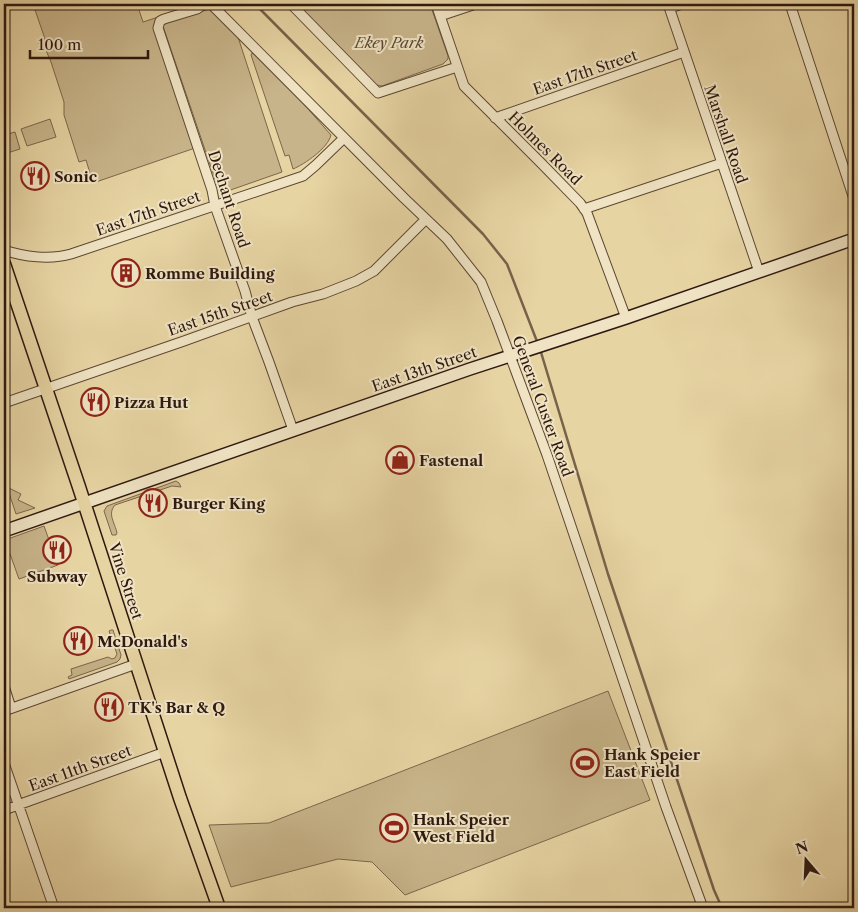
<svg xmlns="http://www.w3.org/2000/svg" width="858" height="912" font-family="'Libre Caslon Text',serif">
<rect width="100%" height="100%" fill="#e7d4a3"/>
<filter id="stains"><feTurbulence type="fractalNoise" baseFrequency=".004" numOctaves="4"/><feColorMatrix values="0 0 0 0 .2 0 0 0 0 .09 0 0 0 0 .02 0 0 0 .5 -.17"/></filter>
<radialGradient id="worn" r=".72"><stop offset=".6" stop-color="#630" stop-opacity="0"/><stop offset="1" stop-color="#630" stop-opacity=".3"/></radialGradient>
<path fill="#c8b48a" stroke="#7b664c" d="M33,4h104l6,18 34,-11 -1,-4h4l6,-3h18l-44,17 38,126 -105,36 -7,-23 -7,2 -15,-47v-13l-13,-40 -6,-14 -7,-5 7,-4z
M296,4h134l18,52v3l-5,5 -61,22 -6,-1z
M210,9l27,25 45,138 -60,21 -3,-2 -56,-165 1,-4z
M252,53l4,2 45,46 30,34c-3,13 -26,29 -38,34l-4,-14 -4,1 -34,-101z
M50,119l6,18 -29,9 -6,-17z
M15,132l5,17 -16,5v-19z
M176,481l3,2 2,4 -9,-1 -57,19c-8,9 0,18 2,28l-1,2h-4l-8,-24 3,-5z
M7,487l14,7 -3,6 17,8 -19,6z
M44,526l14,39 -39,14 -14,-39z
M111,630h2l8,25 -1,4 -3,3 -48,17 -1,-2 4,-2 -1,-6 37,-12 4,2 3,-1 2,-4 -8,-23z
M608,691l42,109 -245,95 -33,-33 -34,-3 -107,28 -22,-62 60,-2z"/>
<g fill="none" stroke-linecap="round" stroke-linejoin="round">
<path stroke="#77624a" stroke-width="2.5" d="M255,4l228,230 24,30 31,80
M540,349l68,225 106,316 8,18"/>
<defs>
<path id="street" d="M204,4l-7,5 -33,10 -4,2 -2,7 54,162 3,16 30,85 7,26 17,45 24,68
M211,4l193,194 43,41 34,43 16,39 50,134 119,352 37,101
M291,4l87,89 79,-26
M436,4l28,82 78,78 38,39 7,10 39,105
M668,4l91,268
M790,4l64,195
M670,8l12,-4
M440,16l36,-12
M495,118l189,-66
M584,209l138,-46
M4,250c20,7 46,10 67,4l232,-78 13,-11 28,-27
M4,403l180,-62 108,-39 31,-8 33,-13 18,-10 52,-52
M4,686l7,22
M4,711l132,-47
M4,763l50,145
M4,810l161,-58"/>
<path id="secondary" d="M4,531l466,-162 156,-51 228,-79"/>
<path id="primary" d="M4,264l75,223 101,311 39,110"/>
</defs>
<use href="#street" stroke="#5c4734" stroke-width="11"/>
<use href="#secondary" stroke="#2e180f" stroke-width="14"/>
<use href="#primary" stroke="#2e180f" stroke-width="15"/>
<use href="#street" stroke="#efe3c3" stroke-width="9"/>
<use href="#secondary" stroke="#efe3c3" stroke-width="11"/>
<use href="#primary" stroke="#e7d4a3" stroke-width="12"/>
</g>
<defs>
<symbol id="restaurant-ring" viewBox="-11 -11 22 22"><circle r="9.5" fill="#efe3c3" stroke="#8f2418" stroke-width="1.5"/><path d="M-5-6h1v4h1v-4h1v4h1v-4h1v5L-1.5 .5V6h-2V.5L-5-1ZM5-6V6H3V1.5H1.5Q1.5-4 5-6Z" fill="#8f2418"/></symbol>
<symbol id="building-ring" viewBox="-11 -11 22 22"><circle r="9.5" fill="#efe3c3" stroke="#8f2418" stroke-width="1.5"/><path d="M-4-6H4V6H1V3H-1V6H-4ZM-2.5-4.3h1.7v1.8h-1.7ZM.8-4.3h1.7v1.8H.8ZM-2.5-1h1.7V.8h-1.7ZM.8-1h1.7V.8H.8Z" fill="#8f2418"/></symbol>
<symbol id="shop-ring" viewBox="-11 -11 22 22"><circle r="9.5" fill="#efe3c3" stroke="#8f2418" stroke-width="1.5"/><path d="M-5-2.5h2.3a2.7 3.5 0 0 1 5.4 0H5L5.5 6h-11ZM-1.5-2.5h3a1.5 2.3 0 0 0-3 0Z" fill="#8f2418"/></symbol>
<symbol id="stadium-ring" viewBox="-11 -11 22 22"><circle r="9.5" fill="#efe3c3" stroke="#8f2418" stroke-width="1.5"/><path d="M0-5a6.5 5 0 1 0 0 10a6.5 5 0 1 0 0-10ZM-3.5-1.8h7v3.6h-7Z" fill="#8f2418"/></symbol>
</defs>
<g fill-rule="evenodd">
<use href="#restaurant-ring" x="19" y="160" width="32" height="32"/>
<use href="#building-ring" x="110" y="257" width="32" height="32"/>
<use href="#restaurant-ring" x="79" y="386" width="32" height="32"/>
<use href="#shop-ring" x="384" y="444" width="32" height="32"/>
<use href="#restaurant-ring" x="137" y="487" width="32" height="32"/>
<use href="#restaurant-ring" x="41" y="534" width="32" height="32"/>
<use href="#restaurant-ring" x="62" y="625" width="32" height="32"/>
<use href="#restaurant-ring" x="93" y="691" width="32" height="32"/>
<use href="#stadium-ring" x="569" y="747" width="32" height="32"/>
<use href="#stadium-ring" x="378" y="812" width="32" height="32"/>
</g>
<g text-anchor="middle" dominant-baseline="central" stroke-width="4" stroke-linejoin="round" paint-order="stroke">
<g font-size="15" font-style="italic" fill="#5c4734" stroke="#efe3c3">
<text x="389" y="42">Ekey Park</text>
</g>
<g font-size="15" fill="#2e180f" stroke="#efe3c3">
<text transform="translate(585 72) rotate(-19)">East 17th Street</text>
<text transform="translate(726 134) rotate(71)">Marshall Road</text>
<text transform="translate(545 148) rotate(45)">Holmes Road</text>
<text transform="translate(229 199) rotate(72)">Dechant Road</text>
<text transform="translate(148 213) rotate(-19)">East 17th Street</text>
<text transform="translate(220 313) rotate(-19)">East 15th Street</text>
<text transform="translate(424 369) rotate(-19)">East 13th Street</text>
<text transform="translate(543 406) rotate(70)">General Custer Road</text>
<text transform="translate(126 581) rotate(72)">Vine Street</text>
<text transform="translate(80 768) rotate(-20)">East 11th Street</text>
</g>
<g font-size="15" font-weight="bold" fill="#2e180f" stroke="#efe3c3" text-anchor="start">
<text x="54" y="176">Sonic</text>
<text x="145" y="273">Romme Building</text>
<text x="114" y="402">Pizza Hut</text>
<text x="419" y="460">Fastenal</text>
<text x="172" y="503">Burger King</text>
<text x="57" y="576" text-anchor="middle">Subway</text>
<text x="97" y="641">McDonald's</text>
<text x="128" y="707">TK's Bar &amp; Q</text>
<text x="604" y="754">Hank Speier<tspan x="604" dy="17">East Field</tspan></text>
<text x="413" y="819">Hank Speier<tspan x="413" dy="17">West Field</tspan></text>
</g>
</g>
<rect width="858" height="912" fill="none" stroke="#e7d4a3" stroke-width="20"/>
<rect x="5" y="5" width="848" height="902" fill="none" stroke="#2e180f" stroke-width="2.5"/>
<rect x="10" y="10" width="838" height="892" fill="none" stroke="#2e180f"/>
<g transform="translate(806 860) rotate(341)" stroke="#efe3c3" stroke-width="4" paint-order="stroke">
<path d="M0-4L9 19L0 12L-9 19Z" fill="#2e180f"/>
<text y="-8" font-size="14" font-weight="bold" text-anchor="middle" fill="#2e180f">N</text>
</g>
<path d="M30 50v8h118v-8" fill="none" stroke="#2e180f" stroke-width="2.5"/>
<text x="38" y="50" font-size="15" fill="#2e180f" stroke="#efe3c3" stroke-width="4" paint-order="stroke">100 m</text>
<rect width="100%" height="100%" filter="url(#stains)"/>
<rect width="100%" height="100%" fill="url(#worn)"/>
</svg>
